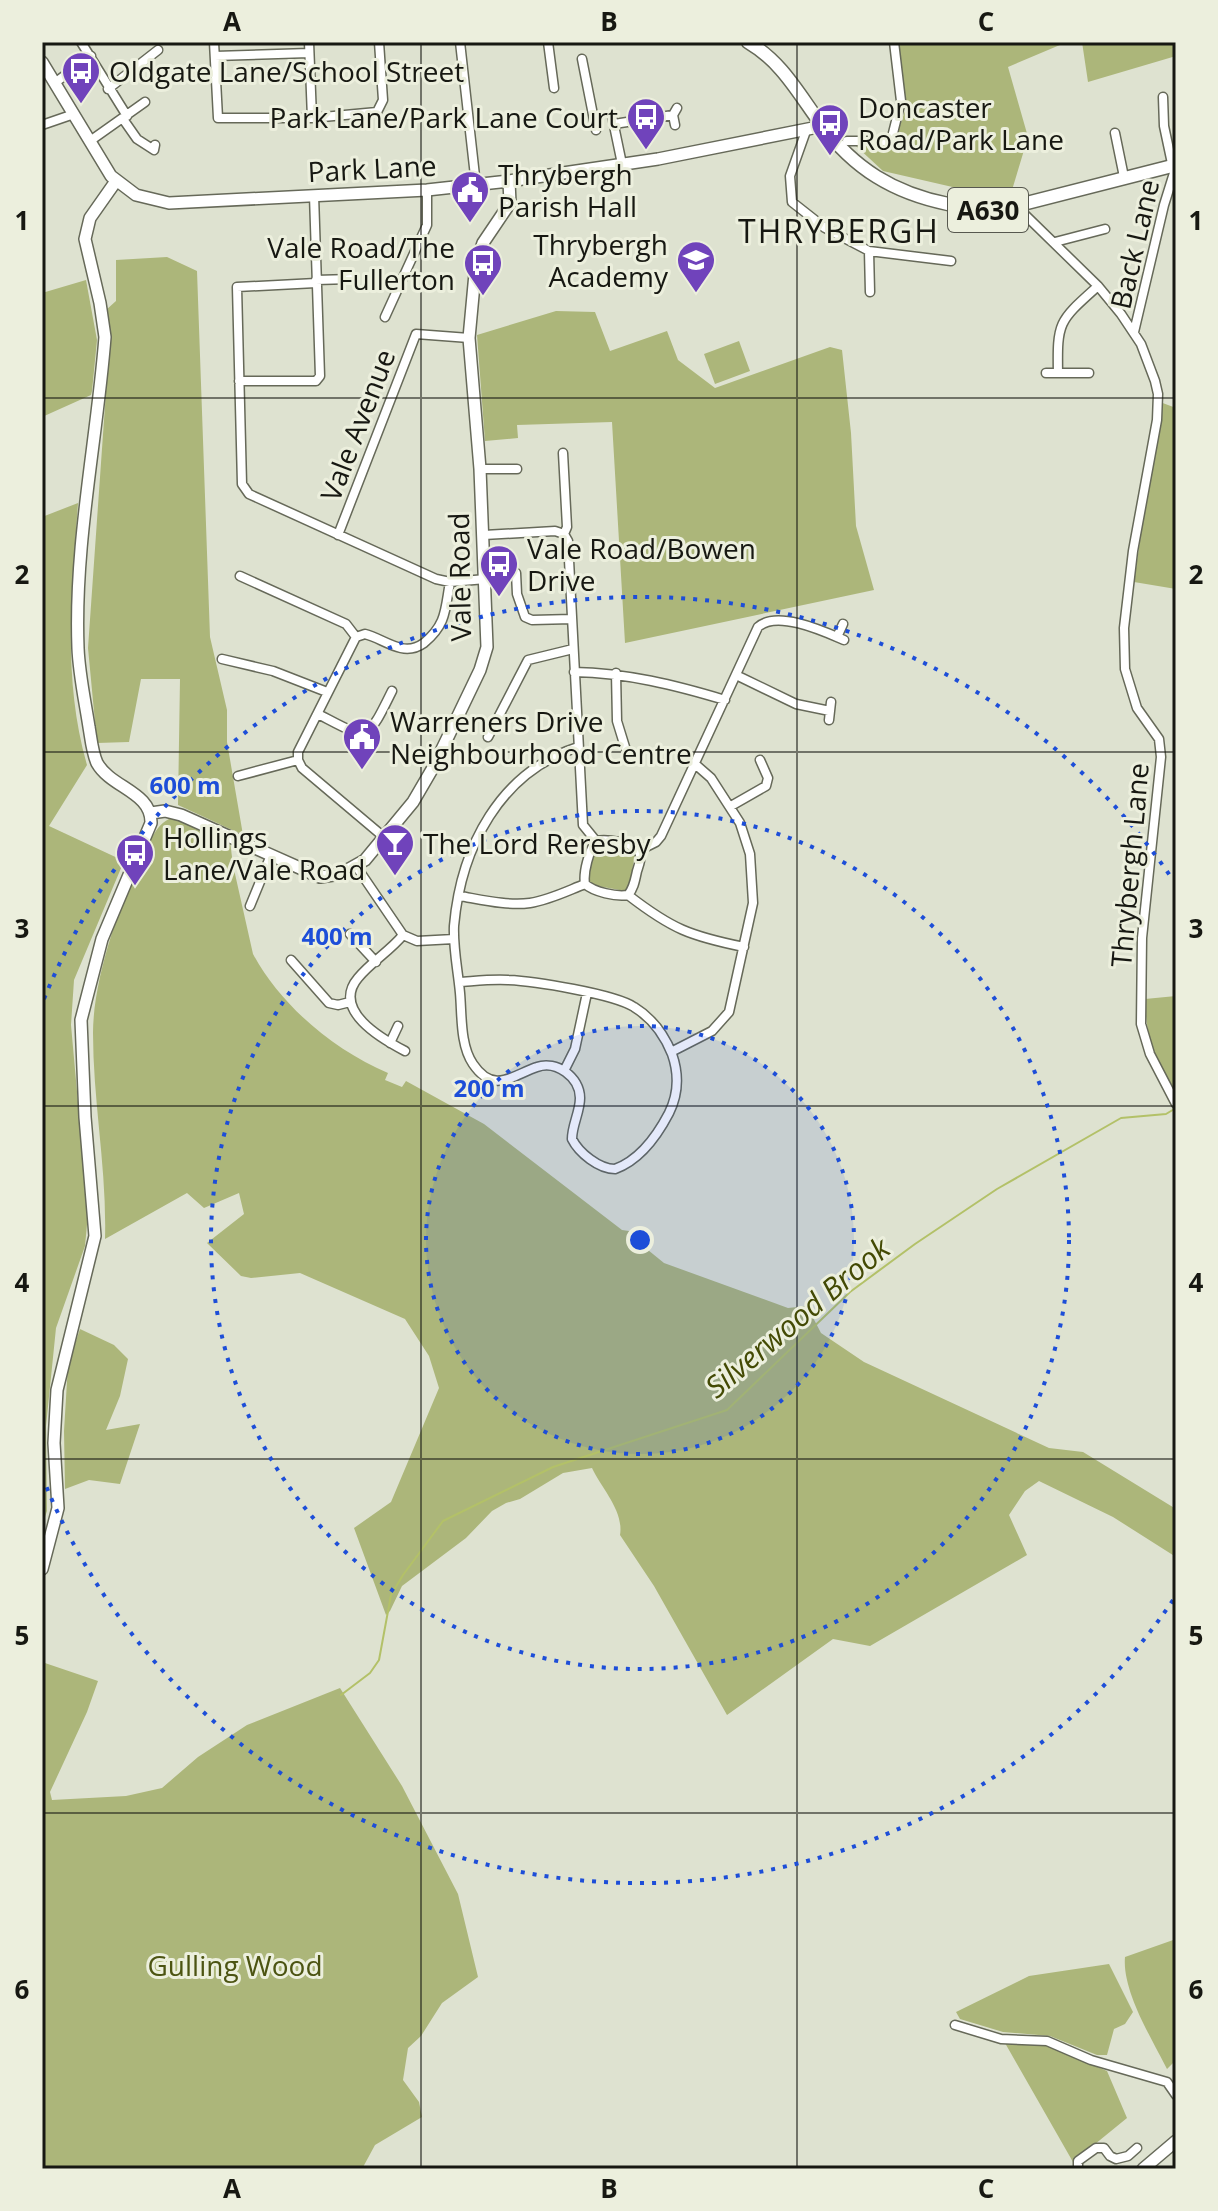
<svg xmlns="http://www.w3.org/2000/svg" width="1218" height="2211" font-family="'Open Sans',sans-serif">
<rect width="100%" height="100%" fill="#dee2d0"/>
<path fill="#acb67a" d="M898,42h169l-59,25 20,70 -19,63 -126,-29 -27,-25 38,-3 12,-35z
M1082,42h94v14l-88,26z
M167,257l30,14 13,366 17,73v32l16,93 -65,-30 2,-126h-39l-12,63 -32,1 -9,-95 22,-313 -4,-25 10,-9v-41z
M86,280l11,60 -5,51 -1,4 -49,22v-124z
M556,311l39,1 15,39 57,-20 11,29 37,28 115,-41 12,3 9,83 5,93 18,64 -249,53 -13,-221 -95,3 1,13 -33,3 -8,-106z
M739,341l11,30 -35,13 -11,-30z
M1160,402l16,6v181l-42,-7z
M78,503c-6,89 -16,175 9,262l-38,61 75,35 -50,119 -3,45 17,189 -3,32 -29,82 -10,98 1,85 -5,15v-1009z
M175,817l55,24 3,24 20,89c28,52 81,96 135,119l-3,7 17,7 4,-6 78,43 138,106 14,2 12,18 16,13 124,45 19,-2 14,27 43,29 185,86 34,4 93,57v48l-63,-40 -74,-36 -14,10 -16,24 18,40 -157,91 -37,-7 -106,76 -73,-129 -34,-51c4,-24 -18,-46 -28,-67l-29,5 -43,26 -14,4 -14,8 -26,27 -64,48 -12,25 -4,4 -32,-87 37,-26 48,-114 -10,-32 -24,-37 -105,-46 -49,5 -10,-2 -34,-33 37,-29 -5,-21 -35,15 -17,-15 -82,46c2,-69 -12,-137 -12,-206 0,-52 26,-129 49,-175 8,-15 14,-37 33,-41z
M607,844l25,7 3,4 -6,31 -4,5 -33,-6 -4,-6 8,-32z
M1176,996v99c-20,-37 -30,-53 -31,-96z
M80,1329l34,16 14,14 -8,37 -14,34 34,-6 -20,60 -31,-4 -24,9 -1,-58 4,-66z
M42,1662l56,19 -11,31 -37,80 2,8 74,-4 36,-8 36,-31 49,-32 93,-37 62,98 56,108 20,83 -36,26 -21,33 -13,12 -5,32 16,22 3,15 -47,28 -13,24h-320z
M1176,1939v121l-9,9c-15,-30 -45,-78 -42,-112z
M1109,1964l24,48 -8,12 -11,5 -7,26h-10l-47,-19 -47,-4 -43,-13 -4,-7 73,-36z
M1005,2043l42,3 60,25 20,47 -54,44z"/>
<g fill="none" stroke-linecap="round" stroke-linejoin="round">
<path stroke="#b3c168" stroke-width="2" d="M341,1695l29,-22 9,-13 12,-65 12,-20 40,-54 110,-54 174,-57 123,-118 65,-48 82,-55 124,-71 45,-4 10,-6"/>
<defs>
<path id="street" d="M81,42l46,74
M214,42l4,76h94l65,-6 6,-12 -4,-58
M309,42l3,76
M460,42l16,143
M548,42l6,46
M215,56l94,-3
M582,59l14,71
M56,82l35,-26
M108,89l50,-39
M612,116l10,48
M123,119l14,20 17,11 1,-5
M614,124l59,-9
M42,125l32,-11
M675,125l-2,-10 4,-7
M806,131l-16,45 2,26 33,26 44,23 1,41
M1115,133l9,44
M90,141l55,-39
M847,141h40l5,-4 9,-36 -7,-59
M1016,206l82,80 23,28 20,30 14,37 3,13 -1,26 -24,131 -9,77 1,41 12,39 22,31 2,18 -19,181 -1,86 9,30 26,50
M1055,242l50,-13
M869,251l82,10
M316,280l35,-1
M316,283l-79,4 5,197 7,10 187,85 14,3 36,-3
M385,317l42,-92v-35
M1134,332l30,-127 10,-32 -10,-47 -1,-29
M1046,373h43
M1058,373c-1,-52 1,-52 40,-87
M239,381h77l4,-5 -6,-181
M563,453l4,74 -3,7 4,7 15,284 13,16
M480,469h37
M338,535l78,-201 53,4
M484,535l71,-4 9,3
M516,573l1,21 8,23 7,3 40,-1
M240,576l106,48 10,13
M837,637l6,-13
M222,659l51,12 54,21
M574,672c53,1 101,13 151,28
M616,673l1,48 8,26
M736,675l60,29 34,7
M318,714c50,26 48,30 74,-23
M829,720l2,-18
M488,737l40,-77 45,-11
M238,776l60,-16
M731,806l35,-20 2,-8 -8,-18
M385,838l-83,-70 -4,-8v-8l58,-115 9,-3c12,3 23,11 36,14 9,2 16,0 23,-5 23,-19 21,-34 26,-61
M638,851l18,-9 5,-6 97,-209c19,-17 65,4 86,13
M356,866l47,69 14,6 37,-2
M585,884c9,8 31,13 43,11
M628,895c44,34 62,41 116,52
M460,896c23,4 48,10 70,7 19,-3 37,-12 55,-19 -2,-12 4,-33 11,-43 10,-2 38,1 43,11 3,6 0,13 -2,19 -2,9 -3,17 -9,24
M250,906l21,-51
M350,934l26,28
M403,935c-13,16 -32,27 -45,43 -27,32 24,61 47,73
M291,960l38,43 9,2 12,-3
M459,982c16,-1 33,-3 49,-2 26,1 106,14 126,27 18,11 30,27 38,47 7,20 7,39 -3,59 -12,23 -29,47 -54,56 -16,0 -36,-16 -43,-30 0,-14 8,-27 8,-41 0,-21 -24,-38 -43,-31 -24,8 -43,28 -64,-3 -13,-19 -11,-49 -13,-71 -2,-22 -7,-45 -6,-67 7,-79 46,-154 124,-179
M390,1043l8,-17
M671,1052l41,-21 17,-19 24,-109 -3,-49 -10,-31 -29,-45 -16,-14
M564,1071l11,-22 12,-56
M955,2025l46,14 46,2 44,19 76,22 9,13
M1078,2169v-8l18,-13h8l6,8 6,3 12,-3 9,-8"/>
<path id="secondary" d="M42,62l69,114 25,19 33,8 258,-13 82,-9 149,-22 165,-33
M151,813l14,-2 16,4 139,62 20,-3 25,-14 48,-58 21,-36 46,-96 7,-23 -7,-178 -11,-131 7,-75 7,-20 27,-40 -1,-22
M42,1569l16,-61 -4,-65 3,-53 38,-154 -10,-119 -4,-97 21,-81 49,-116c1,-31 -40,-35 -54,-60 -5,-11 -6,-25 -8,-36 -4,-26 -10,-53 -11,-79 -4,-104 19,-208 27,-311l-5,-34 -15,-64 5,-21 26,-37
M1143,2169l33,-28"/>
<path id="primary" d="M748,42c34,20 50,51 73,82 33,45 73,69 127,80 18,4 37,7 55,5l173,-44"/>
</defs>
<use href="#street" stroke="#666959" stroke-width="11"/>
<use href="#secondary" stroke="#666959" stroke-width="14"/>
<use href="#primary" stroke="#666959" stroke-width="15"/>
<use href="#street" stroke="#fff" stroke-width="8"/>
<use href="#secondary" stroke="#fff" stroke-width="11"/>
<use href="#primary" stroke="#fff" stroke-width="12"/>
</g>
<path fill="none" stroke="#171812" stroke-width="2" stroke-opacity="0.55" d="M421,42v2127M797,42v2127M42,398h1134M42,752h1134M42,1106h1134M42,1459h1134M42,1813h1134"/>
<circle cx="640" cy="1240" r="214" fill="#1d4ed8" fill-opacity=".12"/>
<g fill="none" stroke="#1d4ed8" stroke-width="4" stroke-dasharray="4 8">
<circle cx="640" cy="1240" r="214"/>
<circle cx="640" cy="1240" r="429"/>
<path d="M1173 1600A643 643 0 0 1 44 1481M44 999A643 643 0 0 1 1173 880"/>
</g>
<defs>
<symbol id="bus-pin" viewBox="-11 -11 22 30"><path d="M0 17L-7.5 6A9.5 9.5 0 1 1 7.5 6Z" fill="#7043bb" stroke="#ecefdd"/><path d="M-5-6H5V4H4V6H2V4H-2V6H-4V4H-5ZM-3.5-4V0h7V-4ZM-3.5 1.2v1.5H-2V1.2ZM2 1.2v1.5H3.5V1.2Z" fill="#fff"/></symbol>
<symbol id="civic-pin" viewBox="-11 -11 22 30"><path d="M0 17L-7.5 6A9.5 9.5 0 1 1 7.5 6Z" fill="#7043bb" stroke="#ecefdd"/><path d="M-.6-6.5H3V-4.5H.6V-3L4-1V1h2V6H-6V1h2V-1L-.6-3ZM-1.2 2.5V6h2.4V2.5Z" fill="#fff"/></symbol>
<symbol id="school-pin" viewBox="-11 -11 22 30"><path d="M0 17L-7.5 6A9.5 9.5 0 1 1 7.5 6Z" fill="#7043bb" stroke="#ecefdd"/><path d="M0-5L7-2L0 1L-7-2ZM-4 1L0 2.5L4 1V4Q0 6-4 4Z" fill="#fff"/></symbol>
<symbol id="bar-pin" viewBox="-11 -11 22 30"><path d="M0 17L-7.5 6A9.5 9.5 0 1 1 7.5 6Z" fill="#7043bb" stroke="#ecefdd"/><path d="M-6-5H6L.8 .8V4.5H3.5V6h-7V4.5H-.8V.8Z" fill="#fff"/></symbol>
</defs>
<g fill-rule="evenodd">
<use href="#bus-pin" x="59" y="49" width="44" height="60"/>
<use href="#bus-pin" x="624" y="95" width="44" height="60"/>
<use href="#bus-pin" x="808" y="101" width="44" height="60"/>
<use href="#civic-pin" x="448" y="168" width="44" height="60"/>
<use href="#school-pin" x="674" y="238" width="44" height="60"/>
<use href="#bus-pin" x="461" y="241" width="44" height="60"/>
<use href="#bus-pin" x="477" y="542" width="44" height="60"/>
<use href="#civic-pin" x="340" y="715" width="44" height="60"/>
<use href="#bar-pin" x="373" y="821" width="44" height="60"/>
<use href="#bus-pin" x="113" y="831" width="44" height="60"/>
</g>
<g text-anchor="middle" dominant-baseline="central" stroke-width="6" stroke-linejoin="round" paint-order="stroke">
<rect fill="#ecefdd" stroke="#57584f" stroke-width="2" x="948" y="188" width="80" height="44" rx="6"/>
<g font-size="26" font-weight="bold" fill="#171812">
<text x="988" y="210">A630</text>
</g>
<g font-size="28" fill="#171812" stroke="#ecefdd" text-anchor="start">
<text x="109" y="71">Oldgate Lane/School Street</text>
<text x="858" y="107">Doncaster<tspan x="858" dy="32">Road/Park Lane</tspan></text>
<text x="618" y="117" text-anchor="end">Park Lane/Park Lane Court</text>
<text x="498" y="174">Thrybergh<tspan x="498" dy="32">Parish Hall</tspan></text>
<text x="668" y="244" text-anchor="end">Thrybergh<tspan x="668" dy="32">Academy</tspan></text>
<text x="455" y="247" text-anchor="end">Vale Road/The<tspan x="455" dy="32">Fullerton</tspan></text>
<text x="527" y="548">Vale Road/Bowen<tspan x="527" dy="32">Drive</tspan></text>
<text x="390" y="721">Warreners Drive<tspan x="390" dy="32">Neighbourhood Centre</tspan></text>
<text x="163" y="837">Hollings<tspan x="163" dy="32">Lane/Vale Road</tspan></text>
<text x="423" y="843">The Lord Reresby</text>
</g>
<g font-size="28" fill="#171812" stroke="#ecefdd">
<text transform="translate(372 168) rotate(-3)">Park Lane</text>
<text transform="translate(1134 244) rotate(-77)">Back Lane</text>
<text transform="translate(357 425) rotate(-69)">Vale Avenue</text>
<text transform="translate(459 577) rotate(-91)">Vale Road</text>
<text transform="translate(1129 865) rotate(-85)">Thrybergh Lane</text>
</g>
<g font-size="28" fill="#4c5412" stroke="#ecefdd">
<text x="235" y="1965">Gulling Wood</text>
</g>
<g font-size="30" font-style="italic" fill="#434a04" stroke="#ecefdd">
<text transform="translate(797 1317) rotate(-40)">Silverwood Brook</text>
</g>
<g font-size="32" letter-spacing="2" fill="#171812" stroke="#ecefdd">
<text x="839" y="230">THRYBERGH</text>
</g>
</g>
<circle cx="640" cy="1240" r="12" fill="#1d4ed8" stroke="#ecefdd" stroke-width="4"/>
<g font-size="24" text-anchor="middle" font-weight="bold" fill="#1d4ed8" stroke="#ecefdd" stroke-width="6" stroke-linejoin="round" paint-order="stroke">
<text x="185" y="794">600 m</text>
<text x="337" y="945">400 m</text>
<text x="489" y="1097">200 m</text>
</g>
<rect width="1218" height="2211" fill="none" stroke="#ecefdd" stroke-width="88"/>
<rect x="44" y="44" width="1130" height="2123" fill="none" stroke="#171812" stroke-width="3"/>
<g font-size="26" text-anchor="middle" font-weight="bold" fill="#171812">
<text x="232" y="31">A</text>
<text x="609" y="31">B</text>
<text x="986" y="31">C</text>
<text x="22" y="230">1</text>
<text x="1196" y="230">1</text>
<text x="22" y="584">2</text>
<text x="1196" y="584">2</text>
<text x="22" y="938">3</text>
<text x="1196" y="938">3</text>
<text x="22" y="1292">4</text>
<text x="1196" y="1292">4</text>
<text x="22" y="1645">5</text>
<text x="1196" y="1645">5</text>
<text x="22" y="1999">6</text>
<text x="1196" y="1999">6</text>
<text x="232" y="2198">A</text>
<text x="609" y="2198">B</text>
<text x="986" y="2198">C</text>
</g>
</svg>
